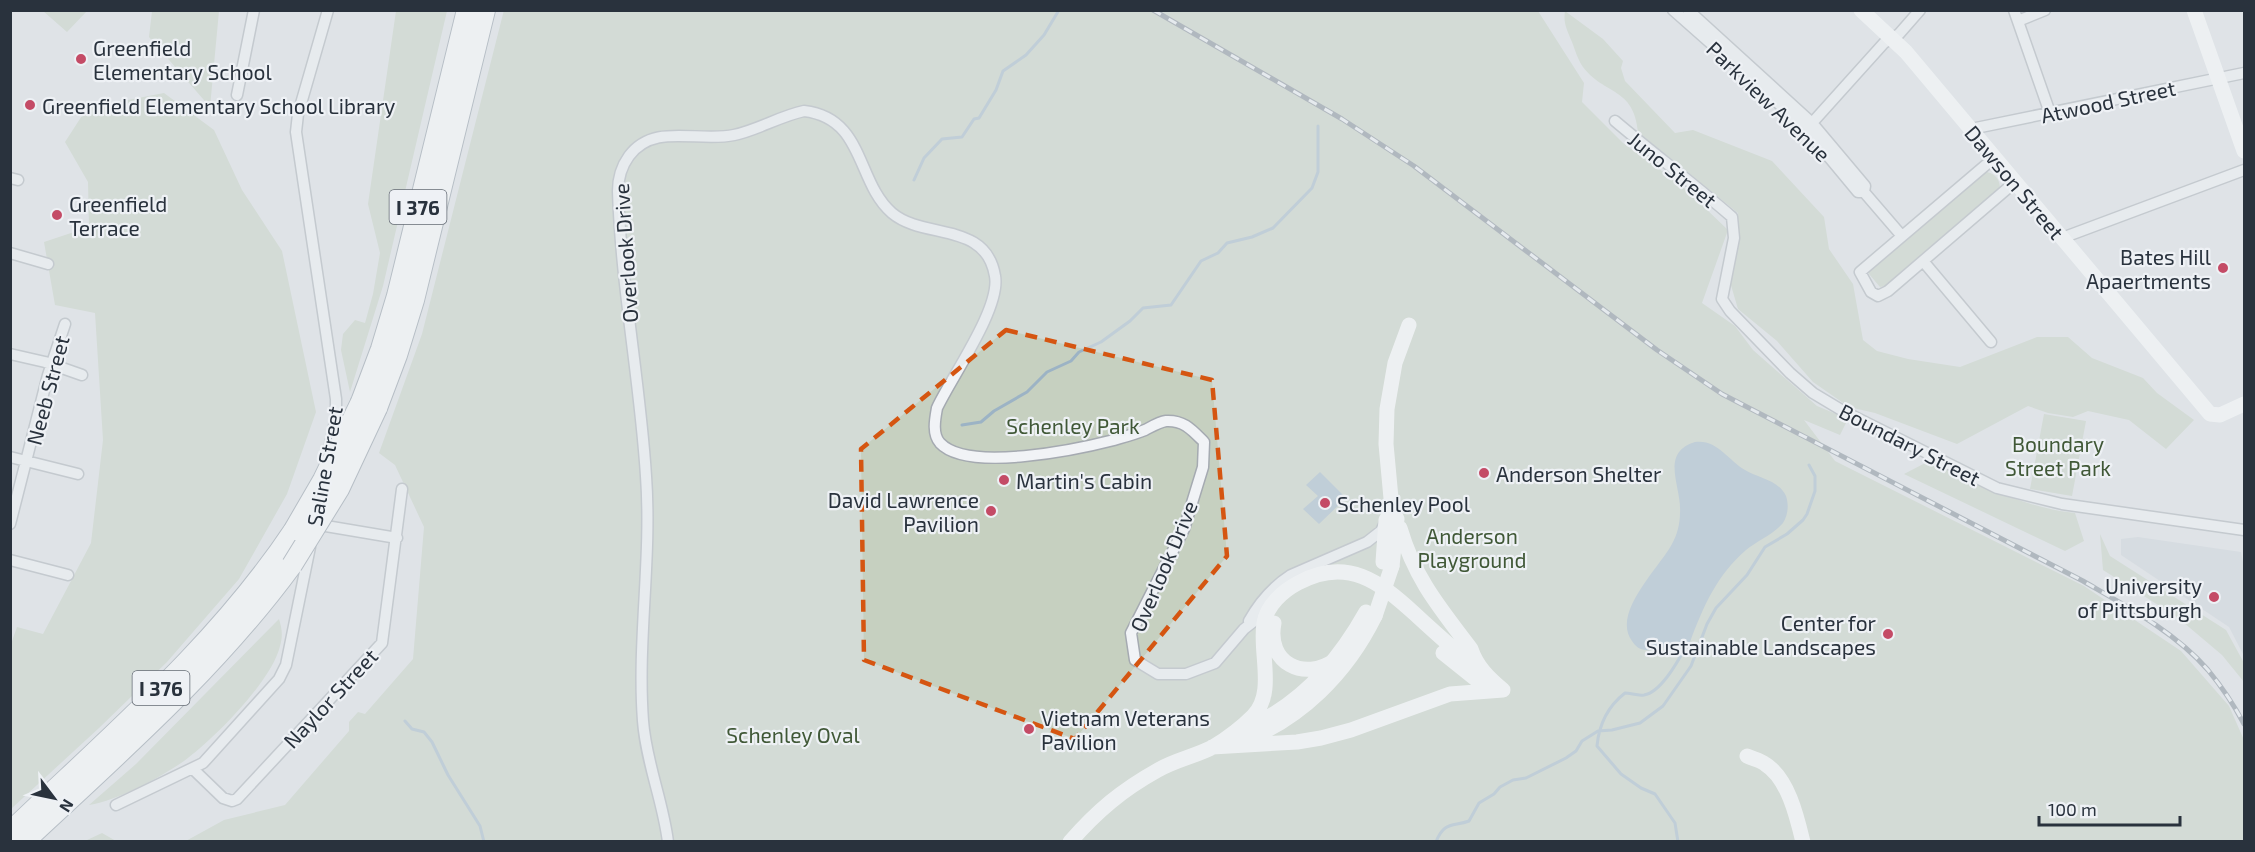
<svg xmlns="http://www.w3.org/2000/svg" width="2255" height="852" font-family="'Exo 2',sans-serif">
<rect width="100%" height="100%" fill="#dfe3e7"/>
<path fill="#cdd2d9" d="M2138,537l103,15 3,15v89l-15,-29 -108,-72v-16z"/>
<path fill="#c6d0c0" d="M504,10l1034,1 46,72 -2,19 41,41 57,41 48,46 -26,73 33,23 18,24 64,56 31,13 -8,16 -36,-15 31,41 249,125 97,65 48,55 15,34v102h-2060l40,-22 61,-15 64,-74v-9l9,-10 7,2 48,-55 11,-132 -29,-62 -16,-12 43,-119z
M43,11h44l-20,21z
M152,11h67l-9,96 -61,-70z
M396,11h51l-64,275 -33,106 -9,-42 2,-16 12,-14 10,3 8,-29 7,-41 -12,-49z
M1565,11l38,28 20,22 -2,7 4,13 50,52 18,-3 79,31 52,56 5,32 24,35 10,56 14,11 31,8 52,8 77,-30h31l24,21 51,20 14,15 37,27 -28,29 -37,-29 -41,-9 -15,6 -25,-4 -20,-7 -71,38 -82,-31 -26,-6 -36,-25 -36,-41 -39,-32 -8,-27 8,-69 -100,-81c-4,-45 -34,-37 -55,-65 -5,-7 -8,-17 -11,-25 -5,-12 -9,-19 -7,-31z
M164,93l50,37 28,60 40,61 34,161 -29,82 -48,85 -72,83 -68,66 -88,81v-165l6,-17 26,7 48,-91 12,-103 -8,-127 -40,-8 -11,-63 45,-15 -1,-45 -23,-40 22,-34z
M1987,172c9,2 13,8 13,17l-111,96 -9,2 -11,-13v-4l112,-95z
M2044,414l42,7 -14,75 -42,-7z
M1933,459c49,25 86,48 142,54l9,28 -19,10 -161,-77z
M2100,534l10,22 116,74 18,33v19l-22,-27 -45,-38 -74,-47z
M279,619c3,10 4,17 1,27 -8,35 -67,94 -96,115 -25,17 -65,39 -95,44l47,-41z
M102,833l14,8h-31z"/>
<path fill="#9cb3c5" d="M1695,442c22,-3 33,18 50,28 13,8 34,10 41,26 3,9 2,19 -3,27 -9,11 -26,18 -37,27 -29,25 -43,57 -56,92 -3,1 -5,0 -8,0 -12,0 -20,10 -36,8 -6,0 -11,-4 -14,-9 -21,-28 28,-74 40,-97 5,-9 8,-20 8,-31 2,-26 -21,-60 15,-71z
M1320,472l26,26 -27,26 -16,-15 15,-13 -12,-11z"/>
<g fill="none" stroke-linecap="round" stroke-linejoin="round">
<path stroke="#9cb3c5" stroke-width="3" d="M914,180l10,-22 18,-19 20,-2 12,-18 5,-1 17,-28 7,-19 23,-16 18,-20 15,-25
M962,425l19,-3 13,-11 33,-19 20,-20 24,-11 8,-9 22,-10 29,-21 13,-13 28,-3 30,-44 17,-8 9,-10 25,-6 21,-9 39,-40 6,-16v-46
M405,721l7,8 12,3 8,10 16,33 32,51 4,16
M1436,842c8,-21 17,-15 33,-21l10,-18 15,-9 6,-7 13,-7 13,-2 40,-20 10,-7 6,-10 16,-10 14,-1 28,-7 23,-17 28,-40 16,-42 9,-16 31,-33 18,-28 22,-13 16,-14 4,-6 8,-23v-15l-6,-11
M1678,842l-3,-19 -20,-29 -14,-6 -20,-14 -24,-28c2,-22 10,-39 28,-53 6,0 12,3 19,2 18,-3 35,-36 44,-52"/>
<defs>
<path id="street" d="M1673,10l103,91 38,38 44,53h6l37,43
M1688,10l124,113 53,63 -1,6
M2014,10l36,103
M2018,21l27,-11
M237,95l17,-85
M1615,121c39,33 79,63 117,96l2,21 -12,61 8,12 60,62 23,20 30,18 154,77 65,16 182,26
M1812,123l72,-80 15,-9 21,-24
M1971,129l273,-56
M1994,158l-134,114 11,20 7,4 10,-5 127,-109
M10,178l8,2
M2062,238l182,-68
M10,253l38,11
M1923,261l68,81
M10,354l35,8 37,13
M328,455l8,-38v-18l-40,-267 2,-18 30,-104
M10,457l68,17
M10,524l38,-149 17,-51
M314,524l83,14
M10,560l58,15
M1249,621c10,-18 25,-35 42,-46l76,-33 14,-11 4,-8
M193,769l30,29 9,3 5,-2 145,-156 20,-154
M116,805l87,-42 76,-84 7,-14 24,-118
M668,842c-5,-41 -22,-80 -25,-121 -6,-81 9,-163 3,-245 -6,-96 -25,-189 -28,-285 0,-13 3,-24 11,-35 25,-34 69,-13 105,-21 24,-5 46,-19 70,-24 61,7 52,71 88,102 32,27 94,8 103,63 6,32 -43,100 -58,132 -2,11 -5,26 3,35 28,30 139,6 174,-3 10,-3 21,-6 31,-10 6,-3 14,-8 21,-9 18,-1 26,9 38,21l-1,25 -19,62 -53,104 4,27 23,14h28l29,-11 29,-34 23,-18"/>
<path id="highway" d="M361,402l20,-53 16,-53 70,-286
M377,408l20,-53 17,-55 71,-290
M10,832c100,-96 207,-186 284,-302
M24,842c94,-88 192,-173 268,-277"/>
</defs>
<use href="#street" stroke="#a5aab1" stroke-width="13"/>
<use href="#highway" stroke="#87919d" stroke-width="22"/>
<use href="#street" stroke="#f1f3f6" stroke-width="10"/>
<path stroke="#fff" stroke-width="15" d="M1861,10l45,42 304,362 10,1 24,-11
M2194,10l50,141
M1400,528c15,51 40,80 71,121 6,18 18,29 32,41
M1383,562l3,-42 6,-11
M1392,566l5,-47 -5,-10 -6,-65 1,-35 8,-46 14,-38
M1274,623c-8,40 30,59 61,37
M1443,653l45,36
M1246,728c54,-22 92,-66 120,-116
M1241,742c60,-23 106,-69 134,-126
M1212,747l85,-5 24,-4 30,-8 99,-36 53,-4
M1747,756c6,3 13,4 18,8 23,14 32,53 38,78
M1070,842c27,-31 52,-52 88,-72 17,-10 38,-14 55,-23 13,-8 29,-20 40,-31 23,-23 6,-64 11,-93 3,-18 19,-32 34,-40 49,-27 82,-1 117,31 16,15 32,29 48,43l11,3"/>
<use href="#highway" stroke="#fff" stroke-width="20"/>
<defs>
<path id="rail" d="M1153,10l189,109 72,47 243,184 65,44 361,187c43,25 92,51 125,89 14,17 26,35 36,54"/>
</defs>
<use href="#rail" stroke="#79838f" stroke-width="5"/>
<use href="#rail" stroke="#eef1f5" stroke-width="3" stroke-dasharray="9" stroke-linecap="butt"/>
<defs>
<path id="highway-bridge" d="M294,530l29,-50 38,-78
M292,565l47,-76 38,-81"/>
</defs>
<use href="#highway-bridge" stroke="#87919d" stroke-width="22" stroke-linecap="butt"/>
<path stroke="#fff" stroke-width="15" d="M1375,616l17,-50"/>
<use href="#highway-bridge" stroke="#fff" stroke-width="20"/>
</g>
<path d="M0 0H2255V852H0ZM1006,330l206,50 15,176 -152,183 -211,-79 -3,-211z" fill="#dfe3e7" fill-opacity=".55" fill-rule="evenodd"/>
<path fill="none" stroke="#d55511" stroke-width="4.5" stroke-dasharray="12 8" stroke-linejoin="round" d="M1006,330l206,50 15,176 -152,183 -211,-79 -3,-211z"/>
<g fill="#c44b66" stroke="#eef1f5" stroke-width="2">
<circle cx="81" cy="59" r="6"/>
<circle cx="30" cy="105" r="6"/>
<circle cx="57" cy="215" r="6"/>
<circle cx="2223" cy="268" r="6"/>
<circle cx="1484" cy="473" r="6"/>
<circle cx="1004" cy="480" r="6"/>
<circle cx="1325" cy="503" r="6"/>
<circle cx="991" cy="511" r="6"/>
<circle cx="2214" cy="597" r="6"/>
<circle cx="1888" cy="634" r="6"/>
<circle cx="1029" cy="729" r="6"/>
</g>
<g text-anchor="middle" dominant-baseline="central" stroke-width="4.5" stroke-linejoin="round" paint-order="stroke">
<g fill="#eef1f5" stroke="#646b74" stroke-width="1.5">
<rect x="389.5" y="190" width="57" height="34" rx="4.5"/>
<rect x="132.5" y="671" width="57" height="34" rx="4.5"/>
</g>
<g font-size="20" font-weight="bold" fill="#29323d">
<text x="418" y="207">I 376</text>
<text x="161" y="688">I 376</text>
</g>
<g font-size="21" fill="#29323d" stroke="#eef1f5" text-anchor="start">
<text x="93" y="47">Greenfield<tspan x="93" dy="24">Elementary School</tspan></text>
<text x="42" y="105">Greenfield Elementary School Library</text>
<text x="69" y="203">Greenfield<tspan x="69" dy="24">Terrace</tspan></text>
<text x="2211" y="256" text-anchor="end">Bates Hill<tspan x="2211" dy="24">Apaertments</tspan></text>
<text x="1496" y="473">Anderson Shelter</text>
<text x="1016" y="480">Martin's Cabin</text>
<text x="979" y="499" text-anchor="end">David Lawrence<tspan x="979" dy="24">Pavilion</tspan></text>
<text x="1337" y="503">Schenley Pool</text>
<text x="2202" y="585" text-anchor="end">University<tspan x="2202" dy="24">of Pittsburgh</tspan></text>
<text x="1876" y="622" text-anchor="end">Center for<tspan x="1876" dy="24">Sustainable Landscapes</tspan></text>
<text x="1041" y="717">Vietnam Veterans<tspan x="1041" dy="24">Pavilion</tspan></text>
</g>
<g font-size="21" fill="#29323d" stroke="#eef1f5">
<text transform="translate(1769 101) rotate(44)">Parkview Avenue</text>
<text transform="translate(2108 101) rotate(-12)">Atwood Street</text>
<text transform="translate(1673 169) rotate(39)">Juno Street</text>
<text transform="translate(2015 182) rotate(50)">Dawson Street</text>
<text transform="translate(625 253) rotate(-94)">Overlook Drive</text>
<text transform="translate(47 390) rotate(-75)">Neeb Street</text>
<text transform="translate(1910 444) rotate(27)">Boundary Street</text>
<text transform="translate(324 466) rotate(-80)">Saline Street</text>
<text transform="translate(1163 566) rotate(-67)">Overlook Drive</text>
<text transform="translate(330 698) rotate(-47)">Naylor Street</text>
</g>
<g font-size="21" fill="#405837" stroke="#eef1f5">
<text x="1073" y="425">Schenley Park</text>
<text x="2058" y="443">Boundary<tspan x="2058" dy="24">Street Park</tspan></text>
<text x="1472" y="535">Anderson<tspan x="1472" dy="24">Playground</tspan></text>
<text x="793" y="734">Schenley Oval</text>
</g>
</g>
<rect width="2255" height="852" fill="none" stroke="#29323d" stroke-width="24"/>
<g transform="translate(54 798) rotate(122)" stroke="#eef1f5" stroke-width="4.5" paint-order="stroke">
<path d="M0-4.5L10 22L0 15L-10 22Z" fill="#29323d"/>
<text y="-9" font-size="16" font-weight="bold" text-anchor="middle" fill="#29323d">N</text>
</g>
<path d="M2039 816v9h141v-9" fill="none" stroke="#29323d" stroke-width="3"/>
<text x="2048" y="816" font-size="18" fill="#29323d" stroke="#eef1f5" stroke-width="4.5" paint-order="stroke">100 m</text>
</svg>
